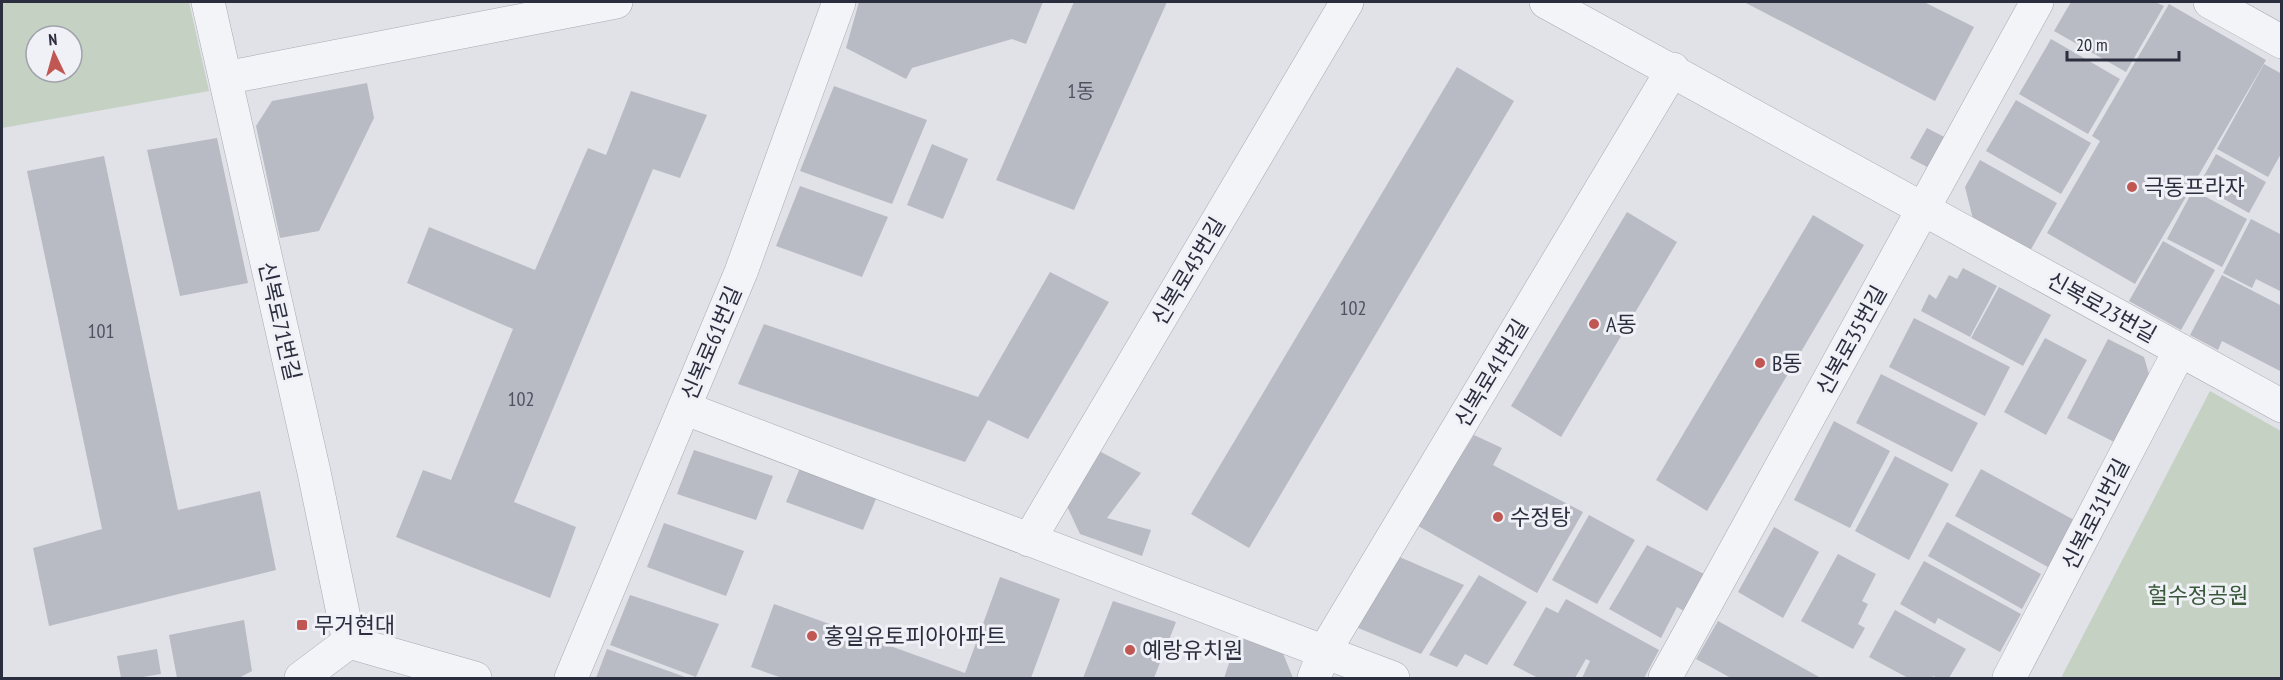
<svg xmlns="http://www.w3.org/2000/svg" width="2283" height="680" font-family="'PT Sans Narrow','Noto Sans KR',sans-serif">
<rect width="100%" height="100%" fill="#e1e2e8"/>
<path fill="#c4d1c3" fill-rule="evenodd" d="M2,2h187l20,89 -207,37zM36,36h36v36h-36z
M2210,391l71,40v247h-220z"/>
<path fill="#b8bbc4" d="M859,2h184l-17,42 -14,-5 -100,29 -6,11 -60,-31z
M1074,2h93l-93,208 -78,-30z
M1744,2h180l50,25 -39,74z
M2071,2h84l9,4 -38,66 -72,-41z
M2169,4l97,56 -131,224 -88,-51 53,-92 -8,-5z
M2051,39l69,40 -32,55 -69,-40z
M2264,64l18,10v78l-14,25 -51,-28z
M1457,67l57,34 -265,447 -58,-34z
M367,83l7,35 -55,113 -39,7 -24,-112 16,-25z
M834,86l93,34 -35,84 -92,-33z
M631,91l76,24 -27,63 -27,-9 -139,333 62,25 -26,71 -154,-61 27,-67 28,10 62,-151 -106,-46 22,-56 106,43 53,-122 18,7z
M2016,100l75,43 -30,51 -75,-43z
M1927,128l25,13 -17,30 -25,-13z
M217,138l31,145 -68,13 -33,-146z
M932,144l36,15 -25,60 -36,-14z
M2216,154l50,28 -17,31 -50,-28z
M104,156l74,354 82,-19 16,79 -227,56 -16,-78 69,-19 -75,-358z
M1980,160l77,43 -27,48 -57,-32 -8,-32z
M800,186l88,31 -26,60 -86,-31z
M2193,190l54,29 -25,48 -55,-28z
M1627,212l50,30 -116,195 -50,-31z
M1813,215l51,30 -157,266 -51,-31z
M2251,219l31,16v57l-26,-13 -4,9 -29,-15z
M2163,241l52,29 -34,60 -52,-29z
M1963,268l34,18 -27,51 -49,-26 8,-17 7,5 13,-24 8,4z
M1050,272l59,30 -81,137 -40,-19 -23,42 -227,-78 26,-60 214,73z
M2222,275l60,31v66l-60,-31 -4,9 -28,-15z
M1999,287l52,28 -28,51 -52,-28z
M1914,318l96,49 -25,49 -96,-49z
M2045,338l42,22 -41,75 -42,-23z
M2108,339l36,18 7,24 -33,63 -51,-26z
M1881,374l97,49 -26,49 -96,-49z
M1834,421l56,30 -40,77 -56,-28z
M1474,435l28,13 -9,17 90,47 -46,81 -126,-71 47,-74 6,3z
M694,450l79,26 -17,44 -79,-26z
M1099,451l42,22 -34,45 44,12 -9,26 -62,-22 -14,-30z
M1895,456l54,28 -40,76 -54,-29z
M804,458l77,29 -18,43 -77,-28z
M1981,469l93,51 -26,47 -93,-51z
M1589,515l46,25 -38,64 -45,-24z
M1947,522l94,52 -19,35 -94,-53z
M664,523l80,28 -18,45 -79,-29z
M1774,527l45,25 -36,66 -45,-26z
M1647,545l59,30 -20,37 -9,-5 -16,31 -52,-29z
M1838,554l38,20 -14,27 6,3 -10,20 7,4 -12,21 -52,-28z
M1395,555l69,30 -43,69 -70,-29z
M1924,561l97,53 -21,38 -62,-34 -3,6 -35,-20z
M1479,575l48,27 -40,63 -22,-11 -8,13 -28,-12z
M1000,577l60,22 -29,79h-249l-31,-11 23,-63 191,69z
M630,595l89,29 -23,53 -86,-32z
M1566,599l93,51 -15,28h-62l8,-17 -4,-2 -11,19h-37l-25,-13 33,-58 12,6z
M1113,601l63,21 -22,56h-71z
M1895,610l71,39 -17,29h-11l-5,-2 -1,2h-24l-39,-21z
M244,620l8,51 -13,7h-62l-8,-43z
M1718,621l103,57h-90l-35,-19z
M1240,631l40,15 13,32h-69z
M157,649l4,25 -24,4h-16l-4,-22z
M607,649l81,29h-92z"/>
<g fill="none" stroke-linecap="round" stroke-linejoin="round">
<defs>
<path id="minor" d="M208,2l106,470 35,170
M1546,2l736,404
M2210,2l72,40
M225,78l391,-76
M684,408l709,270
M1029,540l318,-538
M301,678l48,-36 126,36
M571,678l170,-406 98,-270
M1314,678l10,-26 349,-583
M1665,678l372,-676
M2009,678l171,-328"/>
</defs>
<use href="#minor" stroke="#a7a8b2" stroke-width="34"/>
<use href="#minor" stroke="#f3f4f7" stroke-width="33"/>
</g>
<g fill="#c15752" stroke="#f0f1f6" stroke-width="2">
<circle cx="2132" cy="187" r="6"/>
<circle cx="1594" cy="324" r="6"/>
<circle cx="1760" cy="363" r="6"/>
<circle cx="1498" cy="517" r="6"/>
<rect x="296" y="619" width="12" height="12" rx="3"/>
<circle cx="812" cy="636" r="6"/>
<circle cx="1130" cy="650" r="6"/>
</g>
<g text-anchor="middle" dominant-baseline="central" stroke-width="6" stroke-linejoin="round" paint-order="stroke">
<g font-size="20" fill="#4e5160">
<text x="1081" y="91">1동</text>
<text x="1353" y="308">102</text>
<text x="101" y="331">101</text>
<text x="521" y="399">102</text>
</g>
<g font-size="22" fill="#2b2e3e" stroke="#f0f1f6" text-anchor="start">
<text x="2144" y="187">극동프라자</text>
<text x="1606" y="324">A동</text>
<text x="1772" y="363">B동</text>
<text x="1510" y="517">수정탕</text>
<text x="314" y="625">무거현대</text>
<text x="824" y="636">홍일유토피아아파트</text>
<text x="1142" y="650">예랑유치원</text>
</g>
<g font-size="22" fill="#2b2e3e" stroke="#f0f1f6">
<text transform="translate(1188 271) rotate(-59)">신복로45번길</text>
<text transform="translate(2102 307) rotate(29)">신복로23번길</text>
<text transform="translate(280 321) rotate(77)">신복로71번길</text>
<text transform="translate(1851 340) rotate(-61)">신복로35번길</text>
<text transform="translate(711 343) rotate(-67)">신복로61번길</text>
<text transform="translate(1491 373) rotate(-59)">신복로41번길</text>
<text transform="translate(2095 514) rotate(-63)">신복로31번길</text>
</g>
<g font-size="22" fill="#39583a" stroke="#f0f1f6">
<text x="2198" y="595">헐수정공원</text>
</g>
</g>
<rect width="2283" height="680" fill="none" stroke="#2b2e3e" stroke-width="6"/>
<g transform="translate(54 54) rotate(355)"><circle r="28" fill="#f0f1f6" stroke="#a1a3ac" stroke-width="1.5"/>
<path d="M0-4.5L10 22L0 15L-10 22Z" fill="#c15752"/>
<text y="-9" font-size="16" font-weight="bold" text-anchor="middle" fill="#2b2e3e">N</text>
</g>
<path d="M2067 51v9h112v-9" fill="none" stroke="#2b2e3e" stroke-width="3"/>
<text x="2076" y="51" font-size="18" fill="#2b2e3e" stroke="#f0f1f6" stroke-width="4.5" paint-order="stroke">20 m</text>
</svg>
